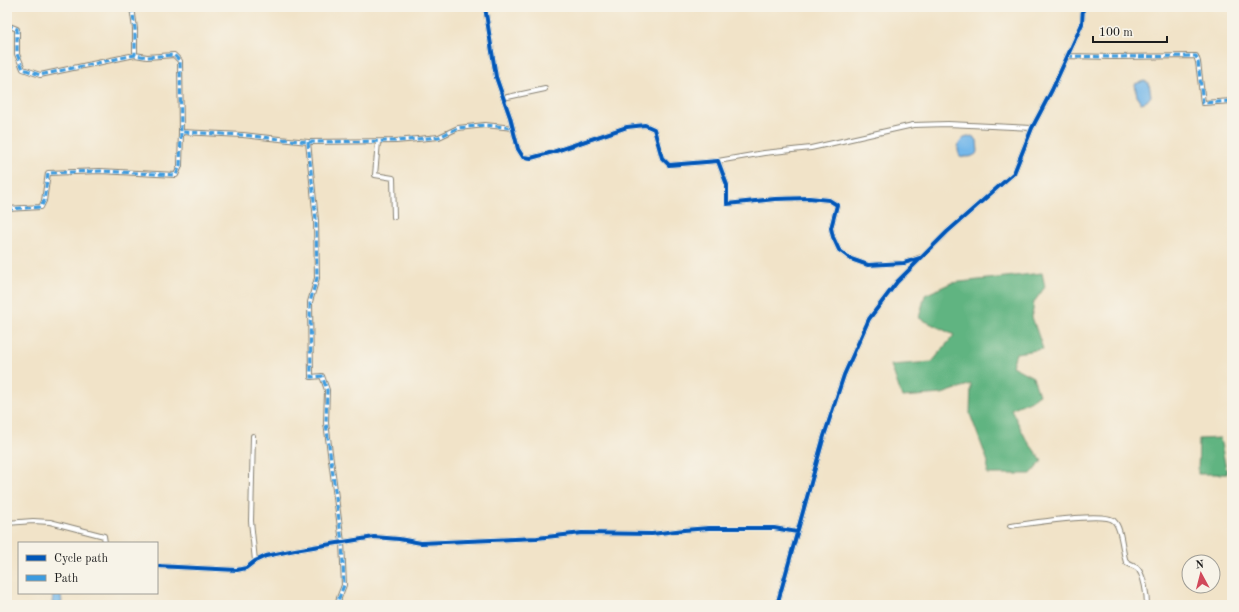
<svg xmlns="http://www.w3.org/2000/svg" width="1239" height="612" font-family="'Old Standard TT',serif">
<rect width="100%" height="100%" fill="#f7f3e8"/>
<filter id="ink" filterUnits="userSpaceOnUse"><feTurbulence type="fractalNoise" baseFrequency=".025" numOctaves="2"/><feDisplacementMap in="SourceGraphic" scale="8" xChannelSelector="R" yChannelSelector="G"/><feConvolveMatrix kernelMatrix="1 2 1 2 8 2 1 2 1" color-interpolation-filters="sRGB"/></filter>
<filter id="wash" filterUnits="userSpaceOnUse"><feTurbulence type="fractalNoise" baseFrequency=".012" numOctaves="4" result="noise"/><feDisplacementMap in="SourceGraphic" scale="16" xChannelSelector="R" yChannelSelector="G"/><feGaussianBlur stdDeviation="0.9" result="paint"/><feColorMatrix in="noise" values="0 0 0 0 0 0 0 0 0 0 0 0 0 0 0 0 0 1.4 0 .05"/><feComposite in="paint" operator="in"/></filter>
<g filter="url(#wash)">
<rect width="100%" height="100%" fill="#f1e3c8"/>
<path fill="#61b481" stroke="#3e684e" d="M1042,273l3,14 -11,15 -2,15 11,32 -27,4 -4,13 21,11 6,18 -9,6 -19,8 15,30 16,22 -11,13h-44l1,-12 -18,-48 1,-30 -29,10 -40,3 -11,-32 41,-3 22,-27 -35,-17 6,-23 26,-12z
M1220,438l7,36h-29l1,-35z"/>
<path fill="#75b8ea" stroke="#486a83" d="M1144,81l5,2 2,13 -4,5 -6,2 -4,-7 -2,-12z
M972,136l5,4 1,12c-4,5 -11,6 -18,4 -4,-7 -2,-13 4,-18z
M54,594h5l2,2 1,6c-3,3 -7,3 -10,1l1,-8z"/>
</g>
<g filter="url(#ink)">
<g fill="none" stroke-linecap="round" stroke-linejoin="round">
<defs>
<path id="minor" d="M132,7l3,22v26
M485,7l11,70 14,40 8,32 5,8 8,1 22,-6 74,-25 18,-2 9,4 8,29 7,7 49,-4 9,24v19l48,-5 34,-1 20,2 8,5 -6,23 2,9 6,13 12,9 17,6 36,-2 17,-6
M7,25l10,4v25l6,15 17,6 95,-20 12,2 27,-2 6,6 1,71 62,3 65,7 88,-1 43,-4 19,-9 27,-3 28,3
M1067,56l47,1 82,-1 2,6 5,41 29,-2
M503,98l42,-9
M308,142l8,78 1,58 -7,24 1,75 11,-1 5,14 -1,33 16,119 2,43 -5,13 -1,7
M378,142l-3,33 18,3 1,39
M718,161l46,-8 47,-5 102,-23 35,-1 84,4
M7,209l34,-2 3,-6 4,-28 52,-2 76,4 4,-9 1,-34
M253,436l-2,85 4,40
M7,523l26,-2 17,1 54,14 1,7
M1010,526c17,-2 95,-15 104,-5 8,7 8,30 12,41 4,3 8,4 11,6 7,6 10,28 10,37
M157,566l80,4 9,-2 9,-7 11,-5 29,-6 79,-13 25,2 22,4 116,-5 45,-5 70,1 32,-4 25,-2h65l23,4
M777,605l47,-169 20,-61 25,-56 28,-37 50,-50 67,-59 18,-45 20,-38 30,-66 1,-17"/>
</defs>
<use href="#minor" stroke="#868072" stroke-width="6"/>
<use href="#minor" stroke="#fff" stroke-width="4"/>
<path stroke="#3c9bdf" stroke-width="3" stroke-dasharray="6 3" stroke-linecap="butt" d="M132,7l3,22v26
M7,25l10,4v25l6,15 17,6 95,-20 12,2 27,-2 6,6 1,71 62,3 65,7 88,-1 43,-4 19,-9 27,-3 28,3
M1067,56l47,1 82,-1 2,6 5,41 29,-2
M308,142l8,78 1,58 -7,24 1,75 11,-1 5,14 -1,33 16,119 2,43 -5,13 -1,7
M7,209l34,-2 3,-6 4,-28 52,-2 76,4 4,-9 1,-34"/>
<defs>
<path id="cycleway" d="M485,7l11,70 14,40 8,32 5,8 8,1 22,-6 74,-25 18,-2 9,4 8,29 7,7 49,-4 9,24v19l48,-5 34,-1 20,2 8,5 -6,23 2,9 6,13 12,9 17,6 36,-2 16,-5
M157,566l80,4 9,-2 9,-7 11,-5 29,-6 79,-13 25,2 22,4 116,-5 45,-5 70,1 32,-4 25,-2h65l23,4
M777,605l47,-169 20,-61 25,-56 28,-37 50,-50 67,-59 18,-45 20,-38 30,-66 1,-17"/>
</defs>
<use href="#cycleway" stroke="#f7f3e8" stroke-width="6"/>
<use href="#cycleway" stroke="#0057b8" stroke-width="4"/>
</g>
</g>
<rect width="1239" height="612" fill="none" stroke="#f7f3e8" stroke-width="24"/>
<rect x="18" y="542" width="140" height="52" fill="#f7f3e8" stroke="#9f9d96"/>
<rect x="26" y="555" width="20" height="6" fill="#0057b8" stroke="#9f9d96"/>
<text x="54" y="562" font-size="12" fill="#1c1c1c">Cycle path</text>
<rect x="26" y="575" width="20" height="6" fill="#3c9bdf" stroke="#9f9d96"/>
<text x="54" y="582" font-size="12" fill="#1c1c1c">Path</text>
<g transform="translate(1201 574) rotate(353)"><circle r="19" fill="#f7f3e8" stroke="#9f9d96"/>
<path d="M0-3L7 15L0 10L-7 15Z" fill="#d1495b"/>
<text y="-6" font-size="11" font-weight="bold" text-anchor="middle" fill="#1c1c1c">N</text>
</g>
<path d="M1093 36v6h74v-6" fill="none" stroke="#1c1c1c" stroke-width="2"/>
<text x="1099" y="36" font-size="12" fill="#1c1c1c" stroke="#f7f3e8" stroke-width="3" paint-order="stroke">100 m</text>
</svg>
